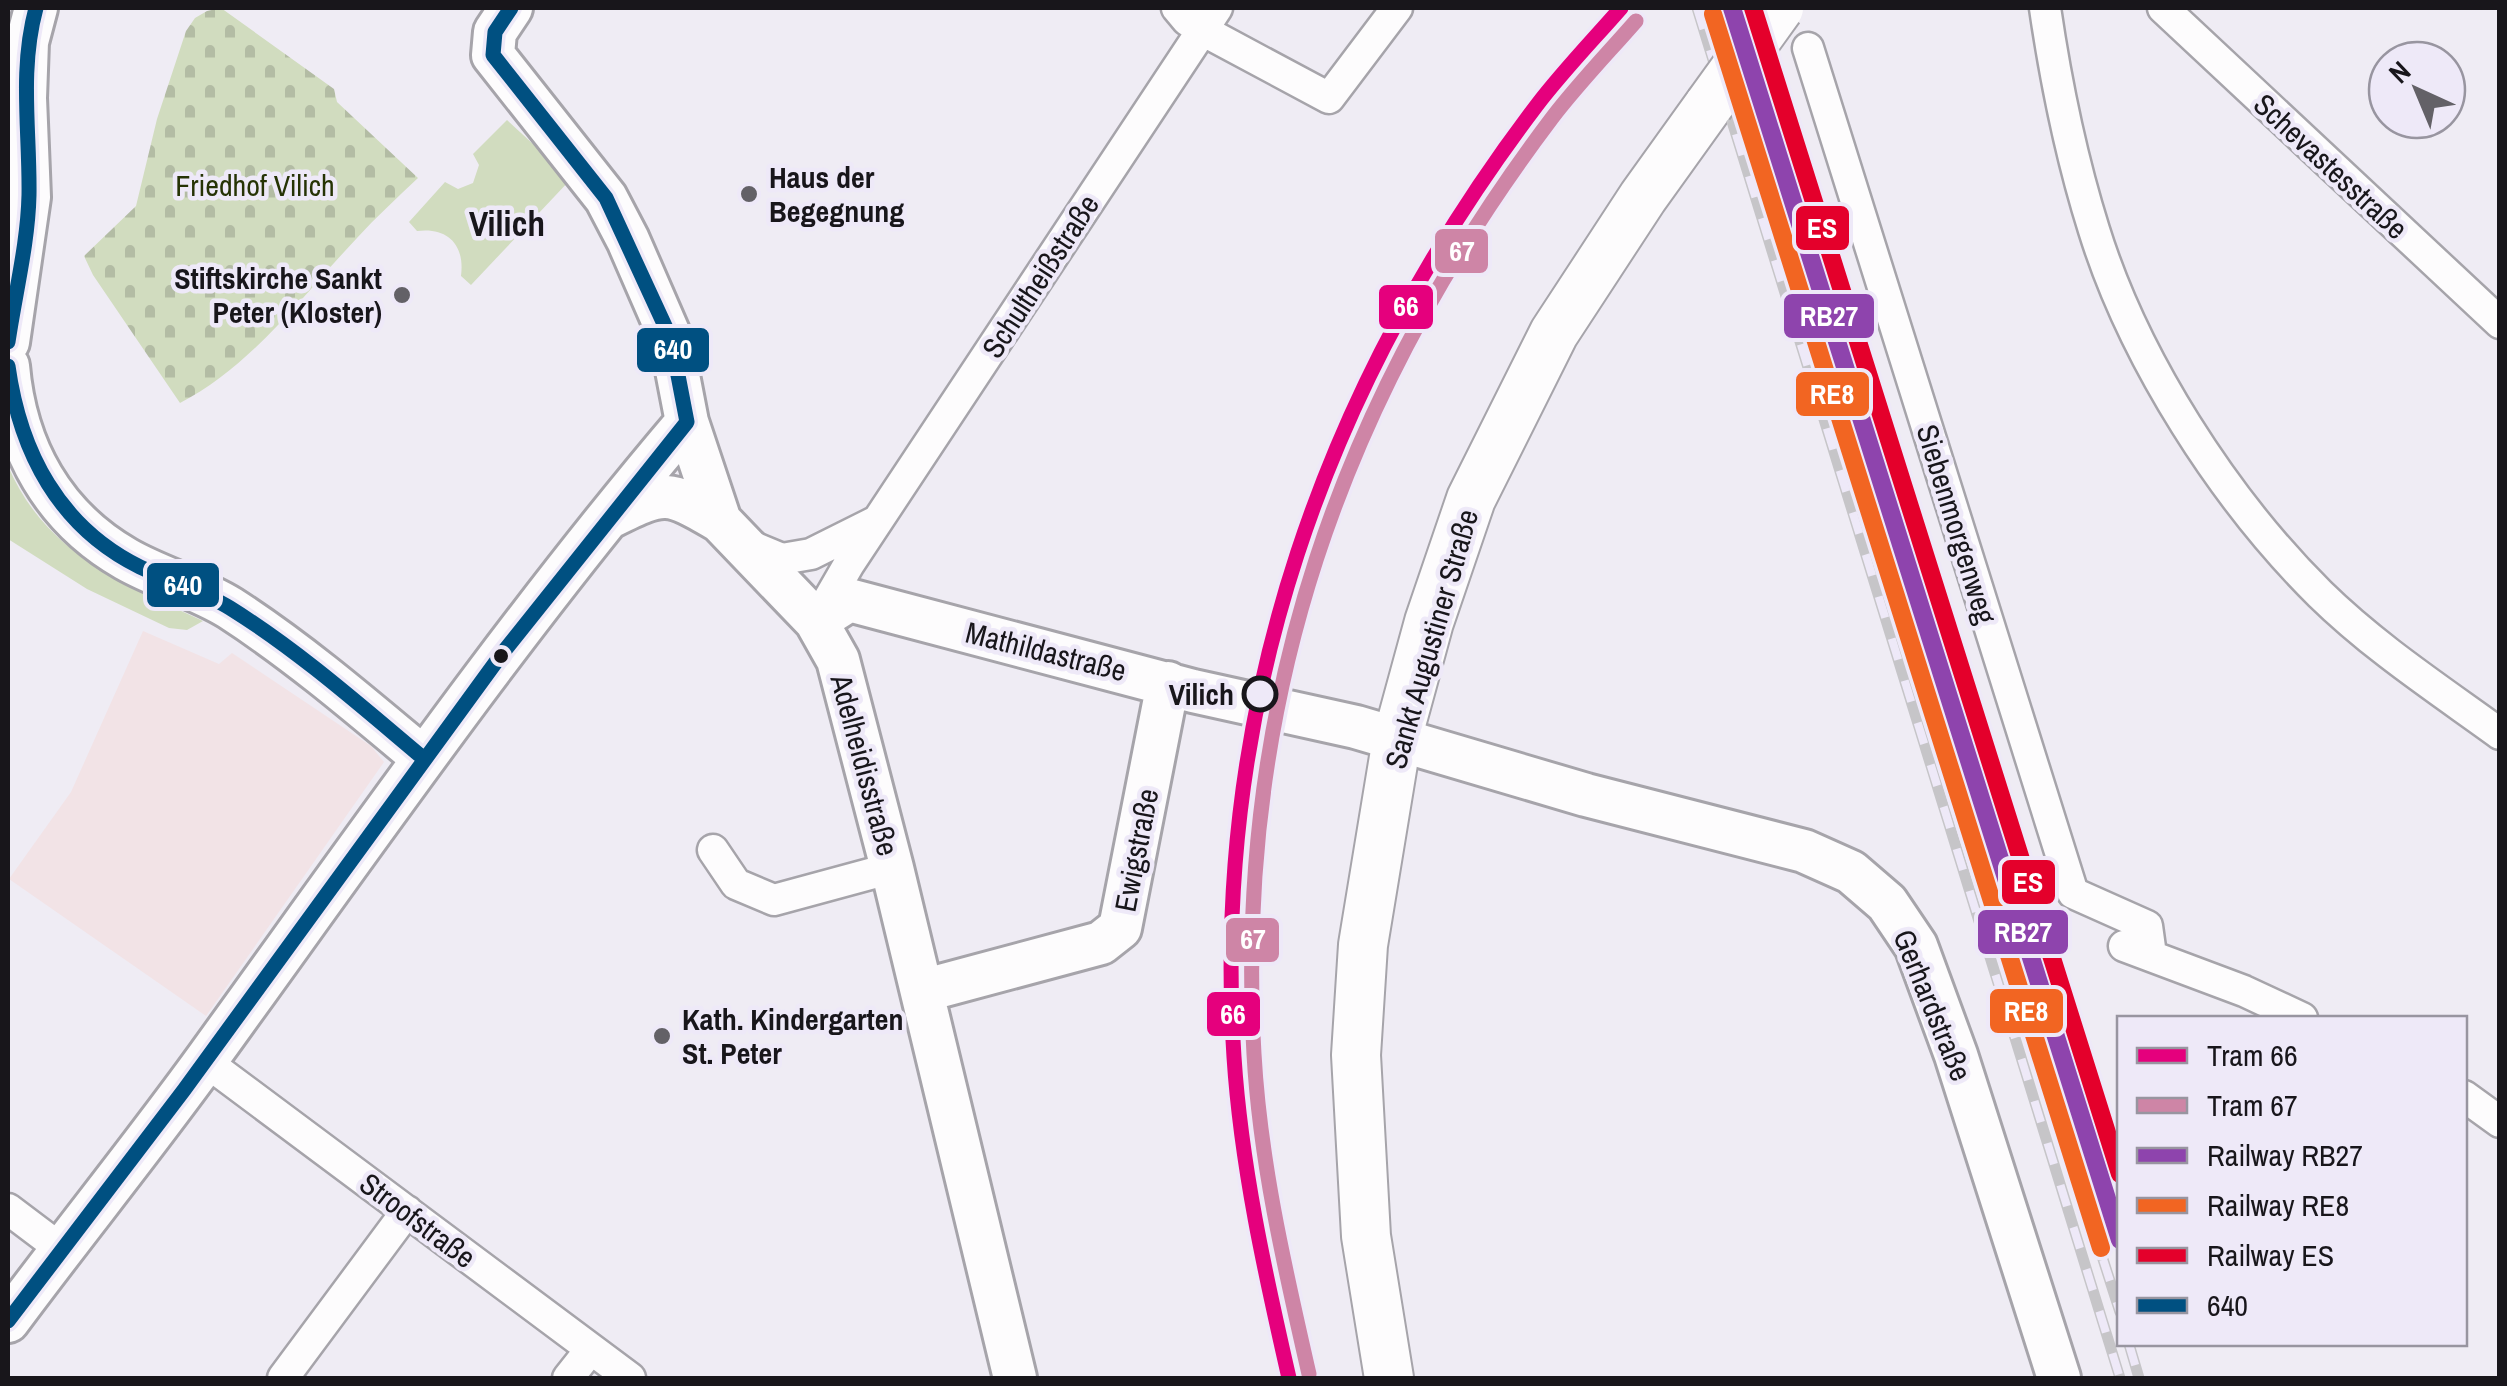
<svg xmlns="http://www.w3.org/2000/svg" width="2507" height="1386" font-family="'Archivo Narrow',sans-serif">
<defs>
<pattern id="cemetery-stones" width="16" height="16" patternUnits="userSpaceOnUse" patternTransform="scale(2.5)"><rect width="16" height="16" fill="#d1dcbf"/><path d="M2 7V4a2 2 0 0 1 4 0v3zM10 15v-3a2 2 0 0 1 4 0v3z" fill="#b3bca4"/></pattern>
</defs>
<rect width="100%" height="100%" fill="#efecf4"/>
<path fill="#f2e3e6" d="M143,631l76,33 13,-11 139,93 13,16 -178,254 -197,-137 62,-87z"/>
<path fill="#d1dcbf" d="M507,120l64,59 -100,106 -10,-9c4,-31 -13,-49 -44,-45l-8,-9 36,-40 13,7 15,-6 6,-18 -6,-11z
M8,466c37,87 115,118 195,155l-16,9 -18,-2 -82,-39 -79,-50z"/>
<path fill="url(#cemetery-stones)" d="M221,8l113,81 3,13 81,76c-21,20 -42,39 -61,60 -54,57 -105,128 -177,165l-87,-128 -9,-19 52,-50 21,-87 29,-88 9,-13 12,-7z"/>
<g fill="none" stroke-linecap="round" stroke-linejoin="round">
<defs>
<path id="street" d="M1177,8l10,12 15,10 127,68 68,-90
M2045,8c11,75 26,149 49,222 40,129 130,269 226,364 54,53 118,95 180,140
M2163,8l337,315
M1808,48l265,845 74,33 4,29
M746,544l36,15 29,-5 64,-32
M819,616l30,-52 368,-556
M713,850l23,34 38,16 118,-32
M2124,946l120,45 58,27
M205,1061l425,317
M2464,1096l36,26
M8,1209l53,40
M283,1378l124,-167
M568,1378l23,-29"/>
<path id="secondary" d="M511,8l-16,24 -2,23 113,143 22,42 43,99 16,83 33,99 96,100 22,39 54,208 123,510
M8,342l21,-145 -4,-99 2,-56 9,-34
M8,366c7,82 45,151 118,193 33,19 72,29 104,49 68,44 131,98 193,150
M612,516c54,-27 56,-25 108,5
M816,621l33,-21 344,91 163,36 230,68 218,56 47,21 36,31 29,43 40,109 103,323
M922,991l179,-48 19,-15 48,-245
M8,1321c66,-89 136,-175 201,-265 155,-214 306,-432 478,-634"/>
<path id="primary" d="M1389,1378l-23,-142 -10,-181 7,-110 34,-206 32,-117 42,-123 83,-166 89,-136 66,-92"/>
</defs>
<use href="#street" stroke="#a6a4aa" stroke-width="35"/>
<use href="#secondary" stroke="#a6a4aa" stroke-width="48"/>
<use href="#primary" stroke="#a6a4aa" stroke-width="52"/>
<use href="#street" stroke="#fdfcfd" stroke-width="30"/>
<use href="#secondary" stroke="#fdfcfd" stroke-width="42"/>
<use href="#primary" stroke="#fdfcfd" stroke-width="48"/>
<path stroke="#c6c5c8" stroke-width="2.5" d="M1286,1366l2,12"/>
<defs>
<path id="rail" d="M1697,8l423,1370
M1801,294l185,602 134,416
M2129,1344l10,34"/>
</defs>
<use href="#rail" stroke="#c6c5c8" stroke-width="11"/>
<use href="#rail" stroke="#eee9f8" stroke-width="8" stroke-dasharray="22" stroke-linecap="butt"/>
<defs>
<path id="primary-bridge" d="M1709,105l70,-97"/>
</defs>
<use href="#primary-bridge" stroke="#a6a4aa" stroke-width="52" stroke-linecap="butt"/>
<use href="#primary-bridge" stroke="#fdfcfd" stroke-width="48"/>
<defs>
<path id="bus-1" d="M8,342c7,-48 20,-99 21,-147 1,-64 -10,-124 7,-187
M8,366c12,86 51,161 132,201 30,14 62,24 90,41 69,43 131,98 193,150
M8,1321l176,-231 317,-435 186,-233 -16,-83 -65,-141 -113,-143 2,-23 16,-24"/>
</defs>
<use href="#bus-1" stroke="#eee9f8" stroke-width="22"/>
<use href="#bus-1" stroke="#005081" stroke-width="15"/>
<defs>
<path id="rail-1" d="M1732,8l388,1232"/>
<path id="rail-2" d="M1713,14l388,1234"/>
<path id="rail-3" d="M1753,8l367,1166"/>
</defs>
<use href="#rail-1" stroke="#eee9f8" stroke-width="25"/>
<use href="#rail-2" stroke="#eee9f8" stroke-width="25"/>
<use href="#rail-3" stroke="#eee9f8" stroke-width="25"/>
<use href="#rail-1" stroke="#8e44ad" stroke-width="18"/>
<use href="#rail-2" stroke="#f26522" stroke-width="18"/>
<use href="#rail-3" stroke="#e4002b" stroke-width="18"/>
<defs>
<path id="tram-1" d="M1289,1378c-24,-105 -48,-213 -55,-321 -23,-352 91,-673 303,-952 26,-34 56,-65 84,-97"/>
<path id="tram-2" d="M1309,1374c-24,-105 -49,-212 -55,-320 -20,-351 87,-657 298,-936 26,-34 56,-65 84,-97"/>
</defs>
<use href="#tram-1" stroke="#eee9f8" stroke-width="22"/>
<use href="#tram-2" stroke="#eee9f8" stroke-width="22"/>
<use href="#tram-1" stroke="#e5007d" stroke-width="15"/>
<use href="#tram-2" stroke="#ce85a6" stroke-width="15"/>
</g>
<g fill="#636167" stroke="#eee9f8" stroke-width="4">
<circle cx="749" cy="194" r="10"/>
<circle cx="402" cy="295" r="10"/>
<circle cx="662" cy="1036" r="10"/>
</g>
<circle fill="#18161b" stroke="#eee9f8" stroke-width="4" cx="501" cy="656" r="9"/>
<circle fill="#eee9f8" stroke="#18161b" stroke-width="5" cx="1260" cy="694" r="16"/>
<g text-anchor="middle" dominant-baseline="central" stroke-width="9" stroke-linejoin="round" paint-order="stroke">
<g font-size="30" fill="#18161b" stroke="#eee9f8">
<text transform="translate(2331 166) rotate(43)">Schevastesstraße</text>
<text transform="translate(1040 276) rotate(-57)">Schultheißstraße</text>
<text transform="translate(1957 524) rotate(73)">Siebenmorgenweg</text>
<text transform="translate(1431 639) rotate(-74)">Sankt Augustiner Straße</text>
<text transform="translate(1046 651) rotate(14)">Mathildastraße</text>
<text transform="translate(865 765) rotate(75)">Adelheidisstraße</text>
<text transform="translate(1136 850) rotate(-79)">Ewigstraße</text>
<text transform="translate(1933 1005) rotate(68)">Gerhardstraße</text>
<text transform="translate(418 1220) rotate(37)">Stroofstraße</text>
</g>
<g font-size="30" font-weight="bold" fill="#18161b" stroke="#eee9f8" text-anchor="start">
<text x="769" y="177">Haus der<tspan x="769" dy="34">Begegnung</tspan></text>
<text x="382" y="278" text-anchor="end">Stiftskirche Sankt<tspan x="382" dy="34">Peter (Kloster)</tspan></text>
<text x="682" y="1019">Kath. Kindergarten<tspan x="682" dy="34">St. Peter</tspan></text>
</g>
<g font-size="30" fill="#263305" stroke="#eee9f8">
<text x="255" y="185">Friedhof Vilich</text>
</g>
<g font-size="30" font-weight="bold" fill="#18161b" stroke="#eee9f8" text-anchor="end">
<text x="1234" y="694">Vilich</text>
</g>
<g font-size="35" font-weight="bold" fill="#18161b" stroke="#eee9f8">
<text x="507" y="223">Vilich</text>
</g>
</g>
<g stroke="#eee9f8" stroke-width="4">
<rect x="1794" y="204" width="57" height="48" rx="10" fill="#e4002b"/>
<rect x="1433" y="227" width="57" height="48" rx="10" fill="#ce85a6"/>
<rect x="1377" y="283" width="58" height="48" rx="10" fill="#e5007d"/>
<rect x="1782" y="292" width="94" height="48" rx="10" fill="#8e44ad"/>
<rect x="635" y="326" width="76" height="48" rx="10" fill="#005081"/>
<rect x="1794" y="370" width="77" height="48" rx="10" fill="#f26522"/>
<rect x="145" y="561" width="76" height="48" rx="10" fill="#005081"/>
<rect x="2000" y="858" width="57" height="48" rx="10" fill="#e4002b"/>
<rect x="1976" y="908" width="94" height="48" rx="10" fill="#8e44ad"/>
<rect x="1224" y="916" width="57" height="48" rx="10" fill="#ce85a6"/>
<rect x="1988" y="987" width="77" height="48" rx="10" fill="#f26522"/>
<rect x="1205" y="990" width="57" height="48" rx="10" fill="#e5007d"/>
</g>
<g font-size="28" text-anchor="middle" font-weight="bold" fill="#fff">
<text x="1822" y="238">ES</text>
<text x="1462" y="261">67</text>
<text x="1406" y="316">66</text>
<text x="1829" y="326">RB27</text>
<text x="673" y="359">640</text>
<text x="1832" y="404">RE8</text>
<text x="183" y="595">640</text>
<text x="2028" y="892">ES</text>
<text x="2023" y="942">RB27</text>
<text x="1253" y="949">67</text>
<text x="2026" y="1021">RE8</text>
<text x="1233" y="1024">66</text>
</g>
<rect width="2507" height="1386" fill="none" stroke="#18161b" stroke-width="20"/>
<rect x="2117" y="1016" width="350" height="330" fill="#eee9f8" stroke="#9895a0" stroke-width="2.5"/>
<rect x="2137" y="1048" width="50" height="15" fill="#e5007d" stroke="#9895a0" stroke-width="2.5"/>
<text x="2207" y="1066" font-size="30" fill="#18161b">Tram 66</text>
<rect x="2137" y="1098" width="50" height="15" fill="#ce85a6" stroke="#9895a0" stroke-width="2.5"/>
<text x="2207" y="1116" font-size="30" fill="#18161b">Tram 67</text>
<rect x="2137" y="1148" width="50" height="15" fill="#8e44ad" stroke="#9895a0" stroke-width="2.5"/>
<text x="2207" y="1166" font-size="30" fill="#18161b">Railway RB27</text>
<rect x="2137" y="1198" width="50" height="15" fill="#f26522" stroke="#9895a0" stroke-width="2.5"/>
<text x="2207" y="1216" font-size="30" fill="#18161b">Railway RE8</text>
<rect x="2137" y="1248" width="50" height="15" fill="#e4002b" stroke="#9895a0" stroke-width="2.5"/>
<text x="2207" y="1266" font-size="30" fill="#18161b">Railway ES</text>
<rect x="2137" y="1298" width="50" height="15" fill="#005081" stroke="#9895a0" stroke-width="2.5"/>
<text x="2207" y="1316" font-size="30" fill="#18161b">640</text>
<g transform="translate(2417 90) rotate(316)"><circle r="48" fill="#eee9f8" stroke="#9895a0" stroke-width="2.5"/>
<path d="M0-8L18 38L0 25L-18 38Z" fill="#636167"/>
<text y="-15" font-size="28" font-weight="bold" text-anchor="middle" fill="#18161b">N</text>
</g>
</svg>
